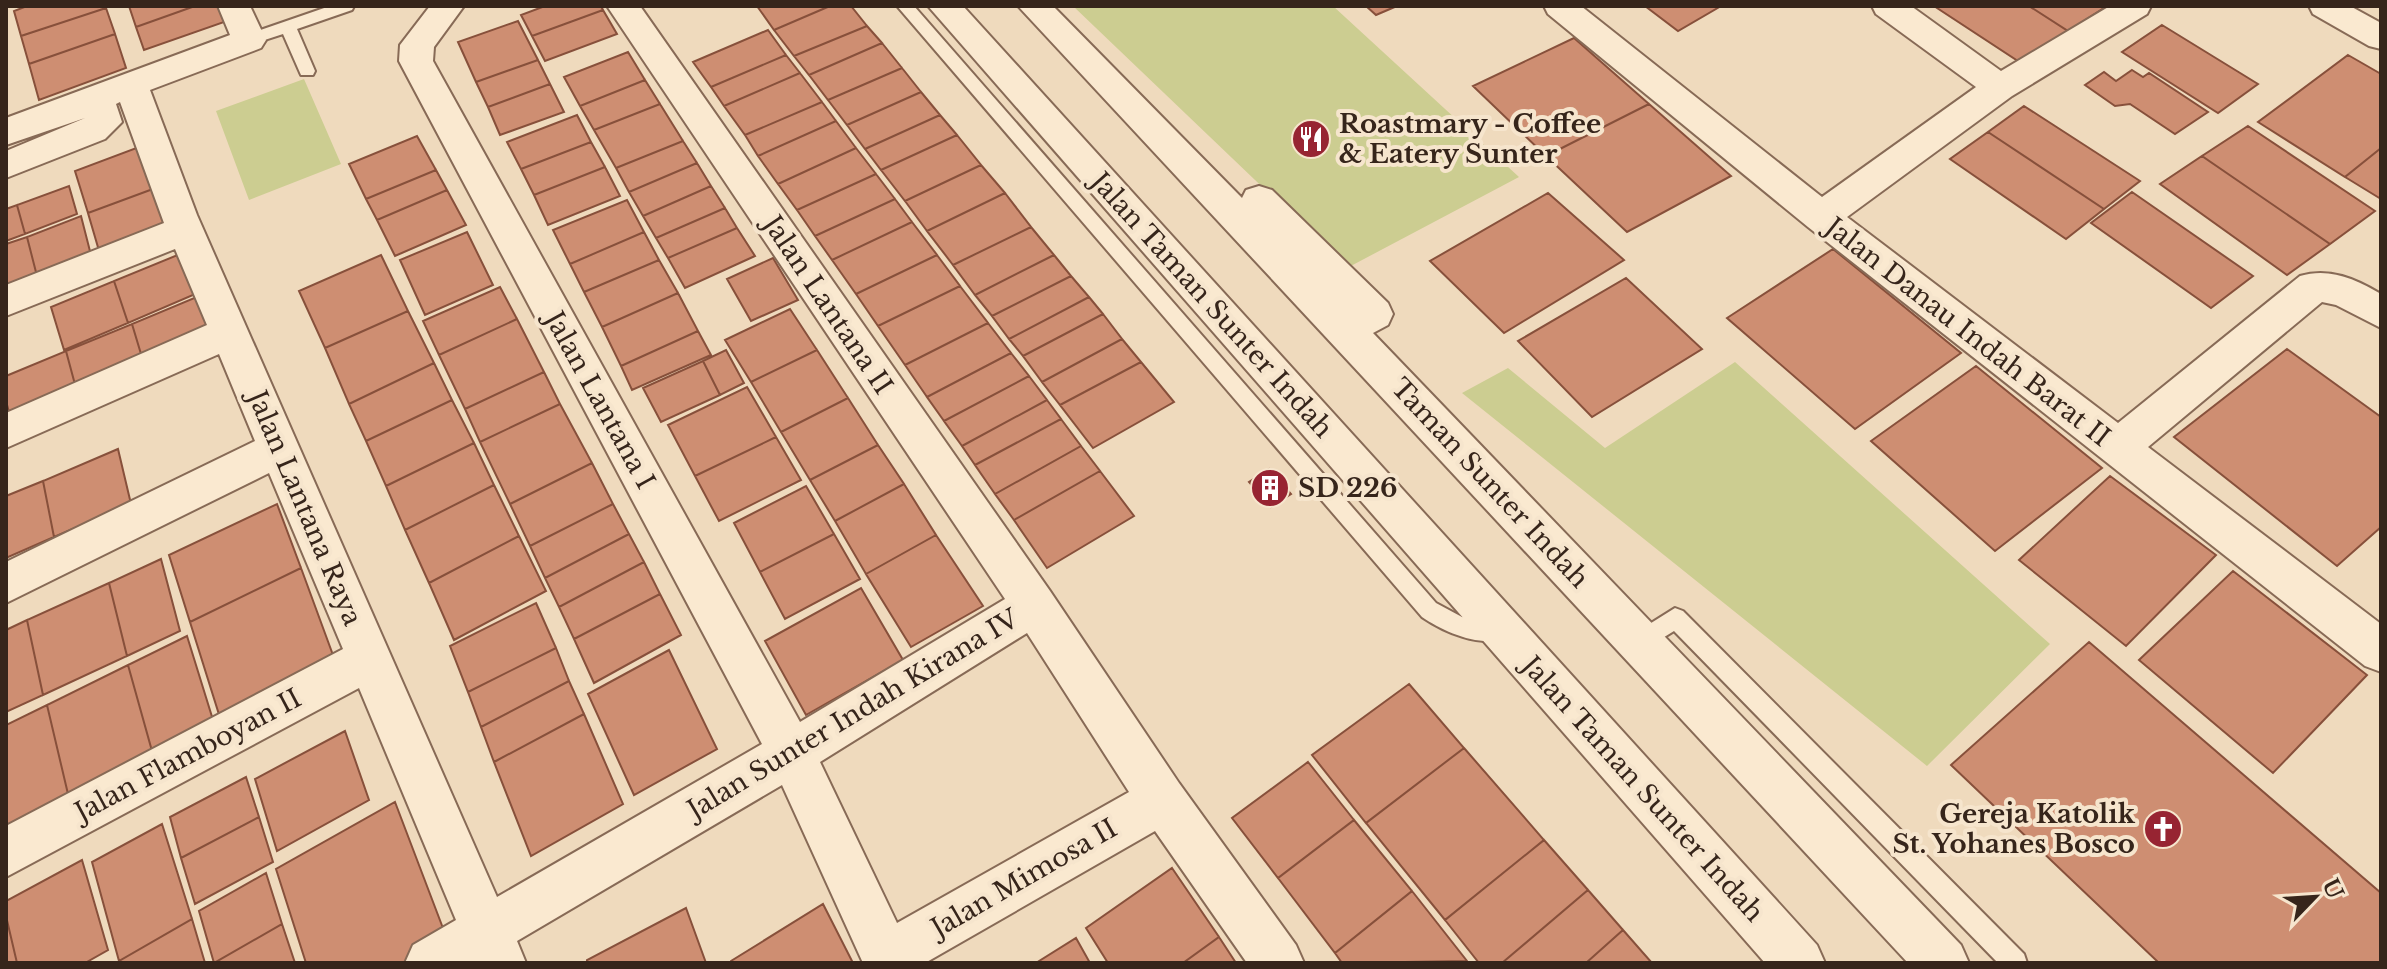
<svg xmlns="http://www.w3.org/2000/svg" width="2387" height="969" font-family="'Libre Baskerville',serif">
<rect width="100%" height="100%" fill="#efdabd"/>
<path fill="#cccd91" d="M1073,6h260l186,171 -172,91z
M304,79l37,85 -92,36 -33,-89z
M1735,362l315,282 -123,122 -465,-373 46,-25 97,80z"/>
<path fill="#ce8e72" stroke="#87503b" stroke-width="2" d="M27,6h79v2l-85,28 -7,-25z
M129,6h66l-59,21z
M195,6h26l6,15 -83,29 -8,-23z
M545,6h56l2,4 -71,26 -11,-21z
M757,6h73l-56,24z
M830,6h21l16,20 -73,30 -20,-26z
M1366,6h31l-21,9z
M1645,6h76l-43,25z
M1934,6h95l39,25 -47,32z
M2029,6h78l-39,25z
M106,8l9,26 -86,30 -8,-28z
M603,10l14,24 -72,27 -13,-25z
M518,21l20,39 -62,22 -18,-40z
M2162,25l96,59 -40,29 -96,-61z
M867,26l15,17 -73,32 -15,-19z
M768,30l18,25 -75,32 -18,-25z
M115,34l11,34 -87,32 -10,-36z
M1574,38l75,66 -103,52 -73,-70z
M882,43l20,25 -74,32 -19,-25z
M628,52l17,28 -65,26 -16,-29z
M786,55l14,18 -76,33 -13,-19z
M2348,55l33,19v74l-36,29 -87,-55z
M538,60l12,24 -62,23 -12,-25z
M902,68l19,24 -74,33 -19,-25z
M2132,70l11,7 6,-4 59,39 -33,22 -45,-30 -15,2 -30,-21 19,-13 12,9z
M800,73l22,29 -77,33 -21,-29z
M645,80l15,24 -66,26 -14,-24z
M550,84l14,28 -64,23 -12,-28z
M921,92l19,23 -75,34 -18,-24z
M822,102l14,19 -78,35 -13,-21z
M660,104l23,37 -67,27 -22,-38z
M1649,104l82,72 -104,56 -81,-76z
M2024,106l116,75 -36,28 -116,-77z
M577,115l14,27 -70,27 -14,-27z
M940,115l17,20 -76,35 -16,-21z
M836,121l20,27 -78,36 -20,-28z
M2248,126l127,85 -45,33 -128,-88z
M1988,132l116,77 -38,30 -116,-80z
M957,135l24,30 -76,36 -24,-31z
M417,136l19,34 -70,29 -17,-35z
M683,141l14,22 -68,29 -13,-24z
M591,142l14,25 -71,28 -13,-26z
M147,144l14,42 -73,27 -13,-42z
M856,148l20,26 -79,36 -19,-26z
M2381,148v51l-36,-22z
M2202,156l128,88 -43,31 -127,-91z
M697,163l14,23 -68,30 -14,-24z
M981,165l24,28 -78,38 -22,-30z
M605,167l15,29 -72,29 -14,-30z
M436,170l11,20 -70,30 -11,-21z
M876,174l19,25 -80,37 -18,-26z
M69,186l8,28 -52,20 -8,-29z
M161,186l15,46 -74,29 -14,-48z
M711,186l14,22 -69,30 -13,-22z
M447,190l19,35 -71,31 -18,-36z
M2132,192l121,84 -42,32 -120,-85z
M1005,193l26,34 -78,38 -26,-34z
M1548,193l76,67 -120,73 -74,-72z
M895,199l17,23 -80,38 -17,-24z
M627,200l17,32 -74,32 -17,-34z
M17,205l8,29 -19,7v-32z
M725,208l12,20 -69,30 -12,-20z
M81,216l11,43 -54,21 -11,-43z
M912,222l25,33 -81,39 -24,-34z
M1031,227l23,28 -79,40 -22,-30z
M737,228l18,28 -70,32 -17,-30z
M467,232l26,53 -68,30 -25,-55z
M644,232l15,28 -75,32 -14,-28z
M27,237l11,43 -32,13v-49z
M1833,249l128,104 -106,76 -128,-111z
M185,252l15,40 -72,31 -14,-42z
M381,255l27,56 -83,37 -26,-57z
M937,255l23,31 -82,40 -22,-32z
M1054,255l17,21 -79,40 -17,-21z
M773,258l25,42 -47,21 -24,-42z
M659,260l19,33 -76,34 -18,-35z
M1071,276l18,21 -80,42 -17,-23z
M1626,278l76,71 -110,68 -74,-76z
M114,281l14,42 -64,27 -13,-43z
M960,286l28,37 -83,42 -27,-39z
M500,287l17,32 -78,36 -16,-34z
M678,293l20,38 -77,35 -19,-39z
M199,296l13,39 -68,29 -12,-40z
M1089,297l14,17 -80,42 -14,-17z
M790,309l27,41 -66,32 -26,-42z
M408,311l26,52 -85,41 -24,-56z
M1103,314l19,25 -80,43 -19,-26z
M517,319l27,53 -79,37 -26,-54z
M988,323l23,30 -84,44 -22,-32z
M132,324l12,40 -67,28 -11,-41z
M698,331l13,24 -79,35 -11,-24z
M1122,339l19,23 -81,43 -18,-23z
M2287,349l94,68v110l-44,39 -163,-129z
M726,350l18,33 -24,12 -17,-34z
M817,350l31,48 -67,34 -30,-50z
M66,351l11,41 -66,28 -5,-19v-25z
M1011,353l18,23 -85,45 -17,-24z
M703,361l17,34 -59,27 -18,-34z
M1141,362l33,40 -81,46 -33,-43z
M434,363l18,37 -86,41 -17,-37z
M1976,366l126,102 -107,83 -124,-110z
M544,372l16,32 -80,38 -15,-33z
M1029,376l18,24 -85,46 -18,-25z
M747,387l29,50 -81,39 -27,-51z
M848,398l30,47 -68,35 -29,-48z
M452,400l22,43 -88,43 -20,-45z
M1047,400l14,19 -86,46 -13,-19z
M560,404l32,59 -82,41 -30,-62z
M1061,419l20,27 -86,48 -20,-29z
M776,437l25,43 -82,41 -24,-45z
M474,443l20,42 -89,45 -19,-44z
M878,445l26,39 -69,37 -25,-41z
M1081,446l19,25 -86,49 -19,-26z
M118,449l13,55 -77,33 -11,-56z
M592,463l21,41 -83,42 -20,-42z
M1269,469l22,25 -20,13 -22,-25z
M1100,471l34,45 -87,52 -33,-48z
M2110,476l106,79 -90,91 -107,-86z
M43,481l11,56 -48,21v-62z
M904,484l32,51 -70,39 -31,-53z
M494,485l25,51 -90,47 -24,-53z
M806,486l28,48 -74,38 -26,-49z
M277,504l24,64 -111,54 -21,-67z
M613,504l16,30 -84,44 -15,-32z
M629,534l15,28 -85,45 -14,-29z
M834,534l26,45 -75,40 -25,-47z
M936,535l47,71 -72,41 -45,-73z
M519,536l27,55 -92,49 -25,-57z
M161,559l19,72 -53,25 -18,-73z
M644,562l16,32 -86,45 -15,-32z
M301,568l36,98 -115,58 -32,-102z
M2233,571l134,104 -94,98 -134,-113z
M109,583l18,73 -84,39 -16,-75z
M861,588l42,72 -97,55 -41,-74z
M660,594l21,41 -87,48 -20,-44z
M536,603l20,45 -88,44 -18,-46z
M27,620l16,75 -37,17v-82z
M187,636l26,84 -61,31 -24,-86z
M2089,642l292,251v70h-222l-208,-198z
M556,648l13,33 -88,46 -13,-35z
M669,650l48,99 -83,46 -46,-101z
M128,665l24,86 -84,43 -21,-89z
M569,681l15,33 -90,48 -13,-35z
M1409,684l55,64 -98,75 -54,-68z
M47,705l21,89 -62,32v-101z
M584,714l39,90 -92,52 -37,-94z
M345,731l24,69 -92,51 -22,-72z
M1464,748l80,92 -99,80 -79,-97z
M1308,762l46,58 -76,58 -46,-60z
M246,777l13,40 -78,41 -11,-41z
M395,802l54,142 -33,19h-110l-30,-94z
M259,817l14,45 -78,42 -14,-46z
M1354,820l58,71 -77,62 -57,-75z
M162,824l30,95 -73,42 -27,-99z
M1544,840l44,50 -86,73h-23l-34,-43z
M82,860l26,90 -23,13h-68l-11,-47v-15z
M1172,868l47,69 -36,26h-75l-22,-35z
M266,873l16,51 -68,39 -15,-52z
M1588,890l35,40 -37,33h-84z
M1412,891l55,70 -125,2 -7,-10z
M823,904l30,59h-122v-2z
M686,908l20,55h-119v-3z
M6,916l11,47h-11z
M192,919l13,44h-86v-2z
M282,924l13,39h-81z
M1623,930l29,33h-66z
M1219,937l17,26h-53z
M1076,938l14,25h-54z"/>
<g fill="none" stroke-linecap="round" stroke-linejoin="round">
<defs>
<path id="service" d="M330,6h24l-2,4 -55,19 18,42 -2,4h-12l-18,-41 -34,11 -8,-5 2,-4z
M897,6h17l522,597 26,14 45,7 3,7 -3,7c-27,10 -63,-6 -85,-21z
M1675,608l8,3 341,343 3,9h-29l-324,-332 -34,21 -8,-3 -3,-7 3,-7z"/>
<path id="minor" d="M218,6h32l16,34 -5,8 -111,42 47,125 300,682 265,-153 -363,-683 1,-16 30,-39h34l-30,41 -1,14 367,661 205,-123 -398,-593h33l410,585 129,192 117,162 8,18h-57l-92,-132 -230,132h-62l-81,-178 -265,156 9,22h-121l8,-18 43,-25 -97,-232 -353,189v-51l337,-177 -74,-176 -263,130v-41l249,-121 -36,-87 -213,94v-35l201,-88 -32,-76 -169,67v-31l158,-62 -44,-121 -4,2 6,18 -17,17 -99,39v-27l79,-33 -79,27v-27l224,-83zM1027,633l102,159 -232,131 -77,-161z
M928,6h35l854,939 8,18h-60z
M1018,6h35l189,192 4,-8 13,-4 13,4 116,113 5,11 -5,11 -15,8 588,612 8,18h-61z
M1544,6h37l241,191 154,-110 -100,-73 -4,-8h39l90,65 109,-65h41l-4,8 -135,82 -165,121 271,206 182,-147c29,-9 56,3 81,18v34l-45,-23 -14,-3 -174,145 233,177v48l-16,-6 -557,-439 -260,-213z
M2309,6h41l31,17v26l-12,-3 -56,-32z"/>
</defs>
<use href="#service" stroke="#876a56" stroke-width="4"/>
<use href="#minor" stroke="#876a56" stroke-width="4"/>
<use href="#service" fill="#fae9d0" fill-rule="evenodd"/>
<use href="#minor" fill="#fae9d0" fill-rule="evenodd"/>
</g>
<defs>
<symbol id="restaurant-disc" viewBox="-11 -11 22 22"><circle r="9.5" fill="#972432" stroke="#f6e5cd"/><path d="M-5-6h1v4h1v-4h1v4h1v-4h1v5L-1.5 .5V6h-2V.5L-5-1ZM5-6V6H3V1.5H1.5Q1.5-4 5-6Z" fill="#fff"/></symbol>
<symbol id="building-disc" viewBox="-11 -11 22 22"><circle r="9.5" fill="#972432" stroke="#f6e5cd"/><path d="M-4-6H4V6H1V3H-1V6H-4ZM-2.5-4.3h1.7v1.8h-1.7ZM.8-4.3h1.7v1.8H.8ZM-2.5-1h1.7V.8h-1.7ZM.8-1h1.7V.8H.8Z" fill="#fff"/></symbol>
<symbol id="church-disc" viewBox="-11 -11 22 22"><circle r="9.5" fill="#972432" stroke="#f6e5cd"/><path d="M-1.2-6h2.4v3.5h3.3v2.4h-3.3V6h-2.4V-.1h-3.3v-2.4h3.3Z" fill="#fff"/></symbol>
</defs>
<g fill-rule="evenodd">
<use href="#restaurant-disc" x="1289" y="117" width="44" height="44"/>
<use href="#building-disc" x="1248" y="466" width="44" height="44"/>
<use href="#church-disc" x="2141" y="807" width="44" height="44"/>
</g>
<g text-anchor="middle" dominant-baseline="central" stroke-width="8" stroke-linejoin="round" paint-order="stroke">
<g font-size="26" font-weight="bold" fill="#36251b" stroke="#f6e5cd" text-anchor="start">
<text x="1339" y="124">Roastmary - Coffee<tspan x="1339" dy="30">&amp; Eatery Sunter</tspan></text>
<text x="1298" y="488">SD 226</text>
<text x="2135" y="814" text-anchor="end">Gereja Katolik<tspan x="2135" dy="30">St. Yohanes Bosco</tspan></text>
</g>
<g font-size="26" fill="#36251b" stroke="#f6e5cd">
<text transform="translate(828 305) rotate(56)">Jalan Lantana II</text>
<text transform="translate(1212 305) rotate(48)">Jalan Taman Sunter Indah</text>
<text transform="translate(1968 332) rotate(38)">Jalan Danau Indah Barat II</text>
<text transform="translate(600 400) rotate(61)">Jalan Lantana I</text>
<text transform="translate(1490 483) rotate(47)">Taman Sunter Indah</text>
<text transform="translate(305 508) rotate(67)">Jalan Lantana Raya</text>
<text transform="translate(853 714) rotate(-31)">Jalan Sunter Indah Kirana IV</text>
<text transform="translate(188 755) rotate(-28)">Jalan Flamboyan II</text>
<text transform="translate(1643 789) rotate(48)">Jalan Taman Sunter Indah</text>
<text transform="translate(1024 878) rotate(-30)">Jalan Mimosa II</text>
</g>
</g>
<rect width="2387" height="969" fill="none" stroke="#36251b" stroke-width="16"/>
<g transform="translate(2315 897) rotate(65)" stroke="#f6e5cd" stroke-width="6" paint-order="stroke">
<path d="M0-6L14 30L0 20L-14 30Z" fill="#36251b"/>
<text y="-12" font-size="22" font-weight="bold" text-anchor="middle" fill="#36251b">U</text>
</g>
</svg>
